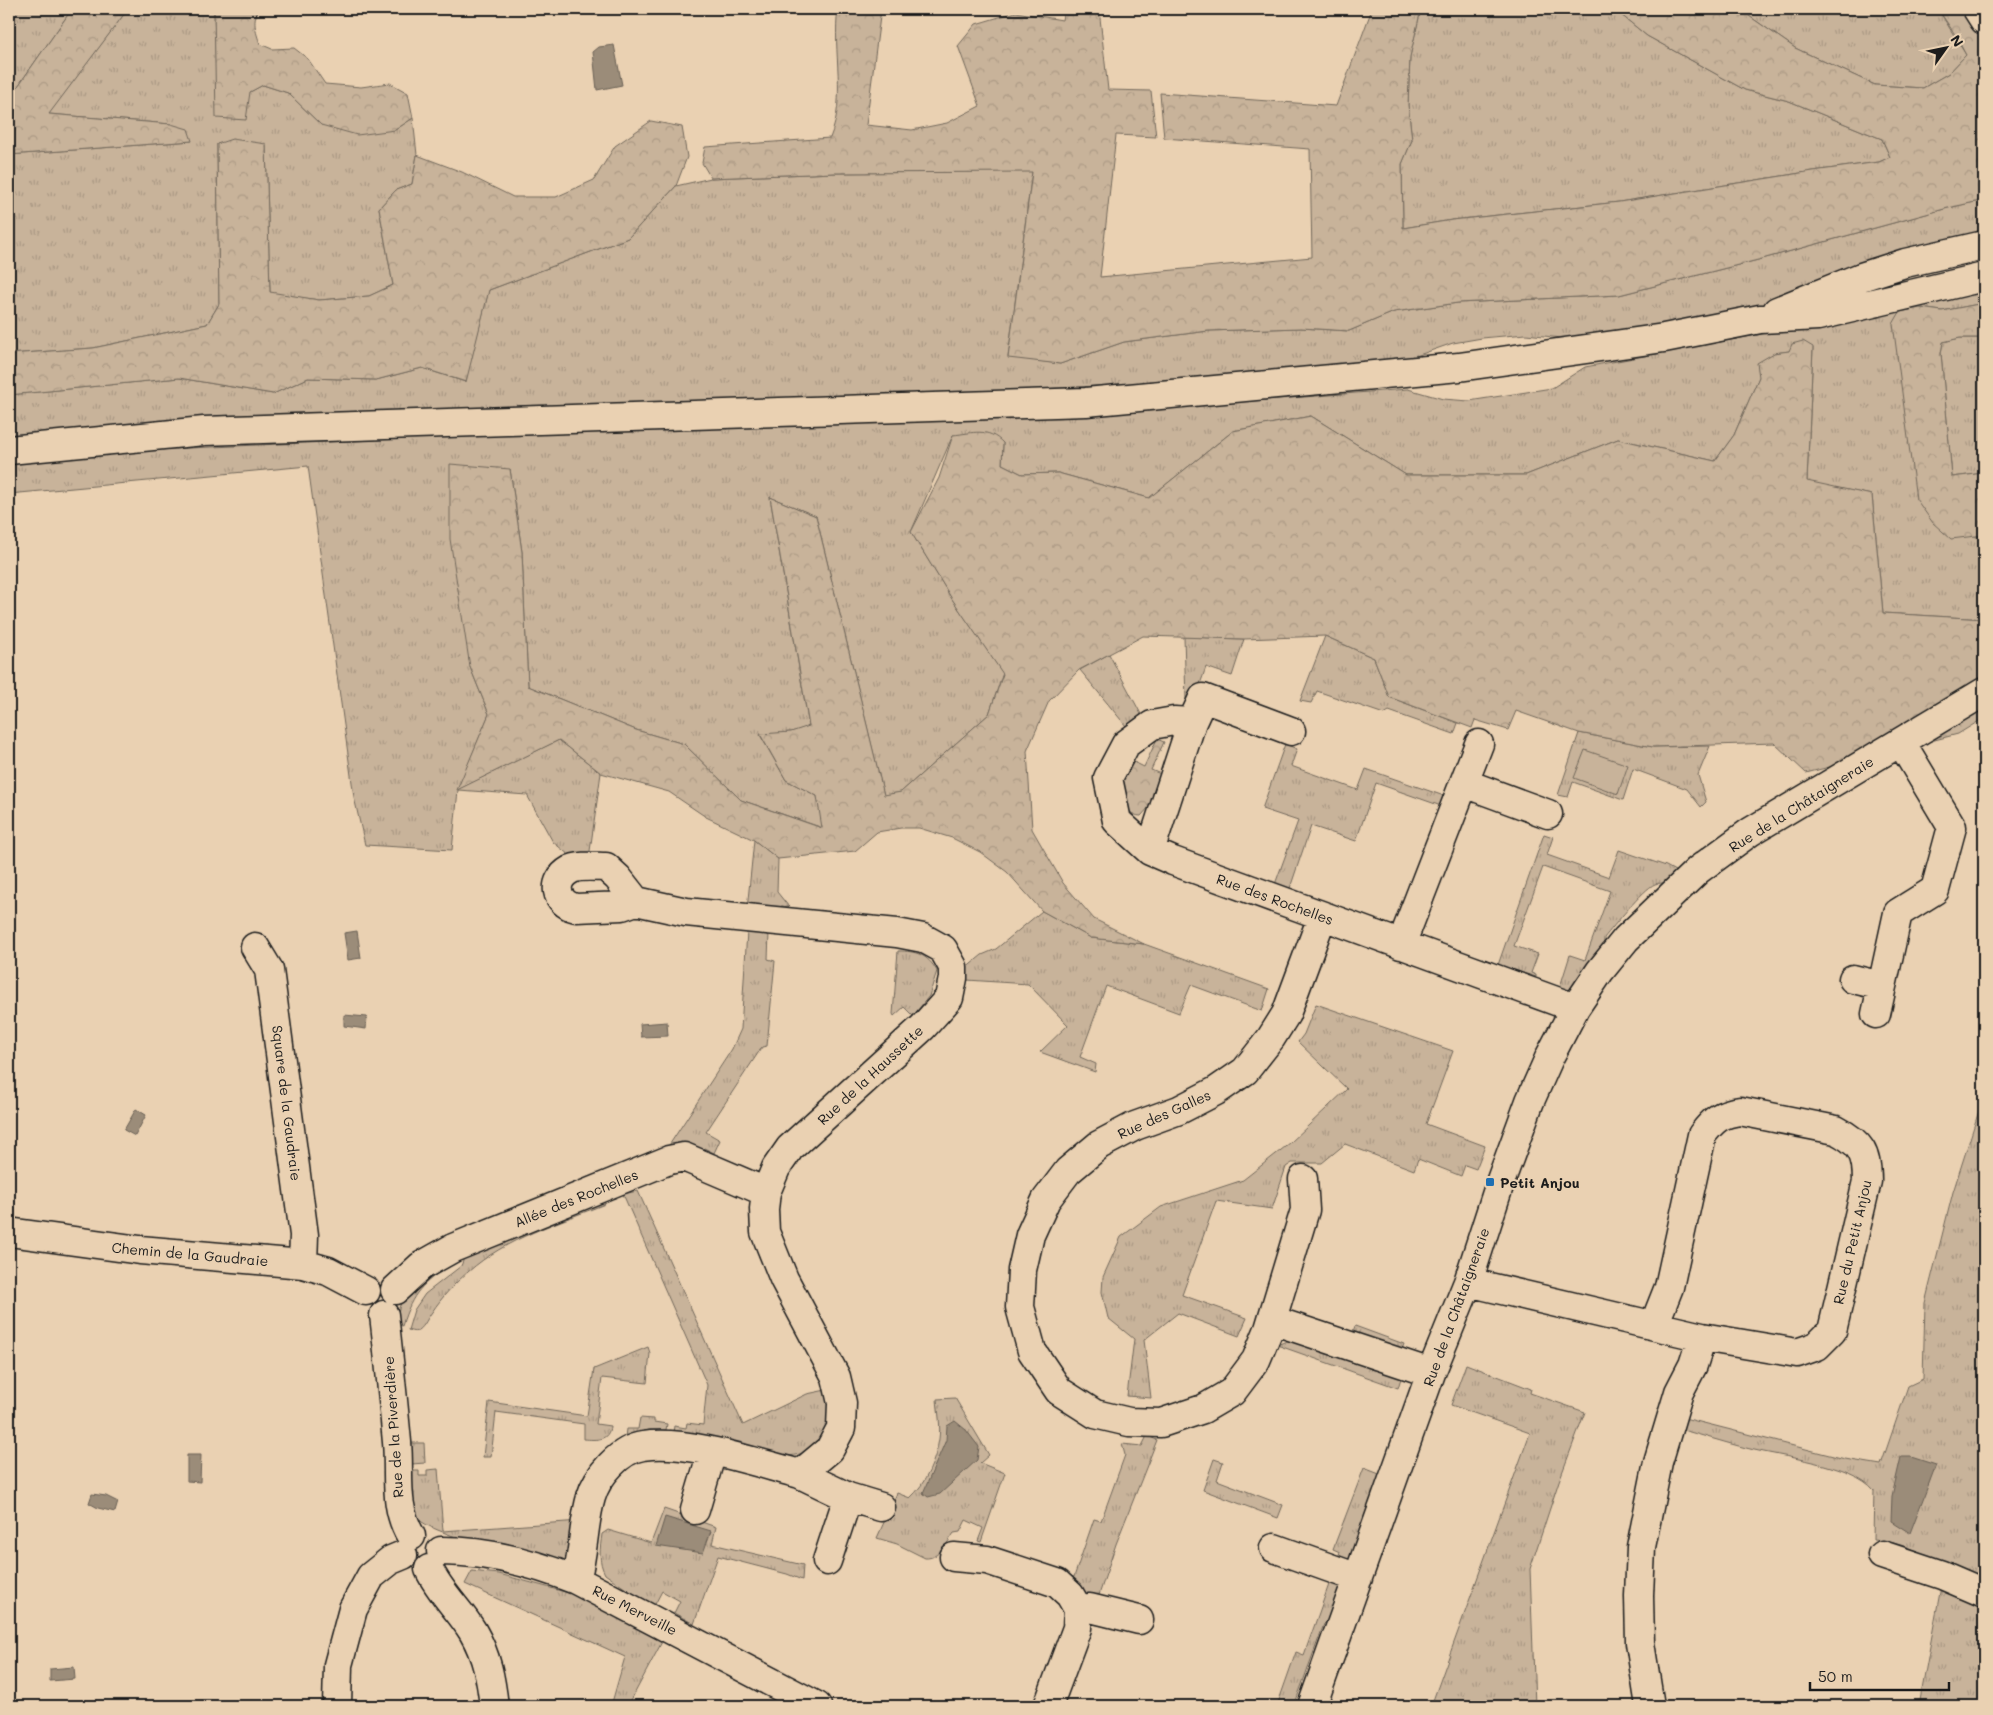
<svg xmlns="http://www.w3.org/2000/svg" width="1993" height="1715" font-family="Mali,sans-serif">
<defs>
<pattern id="grass-tufts" width="24" height="20" patternUnits="userSpaceOnUse" patternTransform="scale(1.25)"><rect width="24" height="20" fill="#c8b39a"/><path d="M3 7l-1-3M5 7V3M7 7l1-3M15 17l-1-3M17 17v-4M19 17l1-3" fill="none" stroke="#ab9984"/></pattern>
<pattern id="forest-crowns" width="20" height="18" patternUnits="userSpaceOnUse" patternTransform="scale(1.25)"><rect width="20" height="18" fill="#c8b39a"/><path d="M2 6a3 3 0 1 1 6 0M12 15a3 3 0 1 1 6 0" fill="none" stroke="#ab9984"/></pattern>
</defs>
<rect width="100%" height="100%" fill="#ead1b2"/>
<filter id="ink" filterUnits="userSpaceOnUse"><feTurbulence type="fractalNoise" baseFrequency=".02" numOctaves="2"/><feDisplacementMap in="SourceGraphic" scale="10" xChannelSelector="R" yChannelSelector="G"/><feConvolveMatrix kernelMatrix="1 2 1 2 8 2 1 2 1" color-interpolation-filters="sRGB"/></filter>
<g filter="url(#ink)">
<path fill="url(#grass-tufts)" stroke="#72685b" d="M9,9h63l-63,90z
M128,9h86l3,109 33,-26 13,-7 25,8 33,32 74,5 18,-12 4,37 -5,29 -16,6 -17,18 14,77 -24,11 -50,4 -49,-7 -4,-148 -49,-1 2,160 -12,20 -114,24 -84,6v-199l183,-14 -21,-17 -123,-10z
M1421,9h193l33,27 98,54 44,11 93,38 8,18 -11,5 -66,9 -194,31 -167,18 -49,8 -1,-64 10,-24 -4,-35 2,-49z
M1739,9h199l28,46 -17,18 -26,15 -48,-3 -80,-37z
M1032,171l-24,186 52,7 64,-22 84,-11 93,-3 48,3 45,-19 64,-9 161,-8 143,-36 186,-51 36,-8v39l-221,66 -65,16 -118,19 -54,-6 -44,4 -29,5 -60,21 -113,12 -259,14 -388,15 -624,37v-47l9,-1 161,-16 94,16 35,-16 68,2 46,-12 43,14 24,-92 139,-52 48,-52 35,-8 123,-5z
M1984,284v19l-42,8 -22,-3 -4,191 60,38 8,-2v84l-101,-6 -11,-118 -65,-13 6,-134 -39,5 -15,24 -25,58 -19,26 -97,-22 -92,36h-120l-95,-59 -78,15 -84,67 -91,-25 -36,1 -20,-10 1,-21 -50,-8 -42,97 41,67 51,74 -14,41 -88,78 -17,4 -68,-280 -46,-19 39,230 -18,5 -31,3 26,45 31,16 6,32 -82,-28 -57,-56 -48,-14 -108,-44 -6,-134 -12,-83 -40,198 19,47 -31,75 101,-49 42,33 -12,85 -15,1 -21,-17 -26,-47 -69,-5 -6,60 -87,-5 -11,-48 -46,-331 -299,28v-31l35,-6 145,-9 1037,-45 182,-14 35,10 26,2 83,-13 33,-21 215,-40z
M1960,338h24v135l-32,4 -11,-124 2,-11z
M1325,636l49,22 15,39 69,26 -4,11 -65,-23 -5,3 -67,-23 -6,12 -11,-2z
M1184,637l60,2 -12,37 -26,-9c-4,11 -8,29 -20,33z
M1109,654l33,62 -16,10 -46,-56z
M1579,733l74,14 57,-1 -12,29 8,27 -5,5 -14,-18 -54,-20 -10,31 -50,-18 -5,15 -10,-2z
M1285,744l12,5 -6,17 67,24 8,-21 81,28 -3,10 -68,-24 -20,58 -45,-15 -22,65 -15,-4 24,-66 -36,-12z
M1544,834l9,3 -6,18 62,22 10,-27 47,16 11,6 -10,11c-4,0 -9,0 -12,1 -12,5 -42,43 -51,54v10l-30,41 -8,2 -7,-1 11,-35 15,5 25,-69 -67,-24 -29,79 24,8 -7,19 5,2v2l-38,-12z
M754,840l24,19 -1,33 12,15 -8,-1 -1,8 -33,-4z
M1042,911l49,27 53,6 125,45 -7,22 -71,-26 -12,28 -73,-27 -26,71 16,7 -1,8 -55,-20 28,-27 -40,-41 -61,-4 -2,-11 17,-14 14,-6z
M747,931l22,2 -1,26 7,2 -8,85 -5,1 -56,85 14,8 -6,13 -10,-5 -3,7 -35,-5 66,-101 9,-20z
M898,951c18,0 29,3 39,20l-8,25 -16,20 -9,-9 -10,9 -1,-2z
M1316,1004l137,47 -27,73 59,22 -9,23 -11,-4 -4,11 -43,-17 -4,11 -69,-26 -23,19h-30l-6,4 -14,42 -56,-8 -34,94 65,23 -8,18 -61,-23 -34,27 7,58 -24,-2 7,-57 -26,-21 -6,-26 1,-15 18,-40 40,-30 82,-27 47,-37 57,-54 -49,-47 6,-8z
M1984,1095v611h-65l26,-141c-24,-12 -45,-24 -72,-25l1,-50c-21,-26 -94,-33 -128,-42 -23,-6 -45,-13 -67,-19l5,-11 161,41 36,6 27,-79 15,-7 2,-76 28,-111z
M638,1191l105,234 64,-31 19,-4 4,8 -1,31 -16,20 -13,5 -16,3 -112,-18 2,-13 12,2 1,-5 16,2 4,-40 -84,-191z
M602,1201l3,3c-47,19 -99,34 -137,68 -14,12 -26,25 -36,40 -4,5 -8,15 -13,18 -4,3 -8,1 -11,0l6,-20 11,-16 36,-28 2,-5 -1,-9z
M450,1264c-28,21 -37,27 -48,62l-5,-2c-1,-34 28,-47 53,-60z
M1355,1326l49,18 -4,10 -49,-17z
M1289,1340l104,33 8,5 -3,10 -121,-43z
M648,1347l2,6 -3,30 -45,-5 -6,46 14,2c-1,15 -14,14 -26,13v-15l-88,-12 -5,45h-8l6,-55 98,14 7,-47z
M1466,1364l65,25 -1,4 55,19 -26,69 -29,88 5,137h-104l99,-273 -79,-28z
M955,1398l34,57 -9,8 25,10 -24,69 -3,-1 5,-13 -17,-8 -6,12 -6,1c-7,10 -15,26 -29,25l-28,-14 -20,-6 20,-45 13,5c16,-14 26,-39 29,-59 2,-13 -1,-27 -2,-40z
M640,1418l14,1v3l13,2 -1,6h-17l-16,4v7l-8,-3 1,-9h12z
M1147,1436l10,4 -41,104 -18,54 -17,-5 -17,-19 10,3 20,-58 7,2 24,-66 -3,-11 20,2z
M410,1443h14l1,20 -13,1z
M1214,1459l9,3 -6,18 66,25 -5,13 -75,-28z
M1364,1468l18,7 -30,87 -16,1 4,-11 -7,-3z
M438,1469l5,62 137,-10 -13,43 -97,-20c-15,-10 -51,-16 -58,-33 -4,-9 -3,-30 -4,-40h11v5h8v-6z
M664,1509l52,18 -4,17 91,21 -1,15 -15,-6 -69,-18 -24,68 -20,-11 6,-12 -18,-10 -9,17 -48,-34c-7,-13 -5,-25 -3,-40l6,-4 43,13z
M472,1571l27,3 81,22 84,42 -34,64 6,4h-25l14,-49 -160,-73z
M1332,1576l10,7 -9,33 -9,8 -30,82h-17l19,-54 8,3z"/>
<path fill="url(#forest-crowns)" stroke="#72685b" d="M72,9h56l-79,105 122,10 17,5 4,12 -183,14v-56z
M214,9h46c-9,10 -4,23 0,35l12,5 22,-1 14,11 17,25 36,3 29,-4 18,10 5,25 -18,12 -38,5 -36,-10 -33,-32 -25,-8 -13,7 -4,28 -30,-2z
M838,9h43l-15,116 46,5 35,-7 33,-17 -22,-60 18,-22 40,-12 46,8 2,-11h35l9,81 43,1 5,46 -40,-2 -16,142 212,-20 -2,-108 -146,-11 -4,-45 176,13 36,-97h49l-11,48 -2,48 4,35 -10,24 1,64 49,-8 167,-18 194,-31 66,-9 11,-5 -8,-18 -93,-38 -44,-11 -98,-54 -33,-27h125l56,39 80,37 48,3 26,-15 17,-18 -12,-22 -16,-24h31l15,22v169l-36,8 -186,51 -143,36 -161,8 -64,9 -45,19 -48,-3 -93,3 -84,11 -64,22 -52,-6 24,-186 -198,1 -123,5 -9,-15 3,-16 125,-9c17,-41 2,-86 8,-129z
M651,121l31,6 5,30 -11,29 -48,52 -139,52 -23,92 -44,-14 -46,12 -68,-2 -35,16 -94,-16 -170,17v-41l84,-6 114,-24 12,-20 -2,-160 15,-5 34,5 4,148 49,8 50,-4 24,-11 -14,-77 17,-18 16,-6 5,-29 45,17 51,25h43l38,-17 21,-34z
M1984,303v35h-24l-17,4 -2,11 11,124 32,-4v62l-33,4 -18,-16 -17,-24 -23,-175 7,-12 20,-4 22,3z
M1803,341l10,6 -6,134 65,14 11,118 101,6v99l-26,16 -152,39 -32,-30 -121,4 -74,-14 -63,-22 -8,19 -33,-10 -3,8 -83,-31 -15,-39 -49,-22 -81,3 -101,-3 -64,34 -30,31 -22,50 5,78 31,54 31,36 50,25 -53,-6 -49,-27 -35,-39 -27,-20 -28,-14 -33,-10h-18l-24,4 -22,19 -77,8 -24,-19 -48,-23 -37,-25 -68,-19 -42,-33 -102,50 32,-76 -19,-47 -20,-128v-75l60,5 12,83 6,134 108,44 48,14 57,56 81,28 -5,-32 -31,-16 -26,-46 31,-2 18,-6 -39,-229 46,19 68,279 17,-3 88,-78 14,-40 -51,-75 -41,-67 28,-54 14,-43c20,-2 35,-8 50,8l-1,21 20,10 36,-1 91,25 84,-67 78,-15 95,59h120l92,-36 97,22 19,-26 25,-58 -2,-14 17,-10 15,-2 3,-7z
M1157,739l7,3 -13,28 12,5 -13,31 -9,10c-18,0 -22,-27 -19,-41 2,-5 5,-10 8,-15l14,7z"/>
<path fill="#c8b39a" stroke="#72685b" d="M1585,750l43,15 -10,29 -44,-16z"/>
<path fill="#9b8c79" stroke="#685f54" d="M614,45l8,40 -25,5 -4,-38 6,-5z
M357,931l4,27 -13,2 -4,-27z
M344,1015l23,2 -1,12 -22,-3z
M667,1022l1,14 -27,1 -1,-13z
M136,1109l10,6 -11,21 -11,-6z
M955,1421l11,9 13,17 -2,13 -37,34 -12,3 -5,-4 23,-53 1,-14z
M187,1455h14l-1,27 -13,-1z
M1901,1457h10l25,8 -26,68 -19,-12 1,-25z
M92,1494l14,2 12,6 -3,10 -17,-4 -9,-5z
M665,1517l46,14 -8,22 -47,-7z
M74,1667l1,12 -25,2v-12z"/>
<g fill="none" stroke-linecap="round" stroke-linejoin="round">
<defs>
<path id="minor" d="M1977,9l7,11
M1192,722l-18,-1 -22,4 -26,19 -18,34 9,43 33,30 23,10 402,147
M1464,783l84,31
M1150,851l42,-129 11,-24 88,33
M1401,945l78,-201
M255,947l14,23 35,265 -1,29
M1853,979l29,7
M1876,1014l22,-101 37,-23 17,-63 -51,-85
M1303,1179l2,31 -36,119 -13,31 -24,32 -29,17 -42,14 -32,-1 -34,-8 -36,-23 -27,-40 -12,-44 2,-37 8,-35 16,-35 22,-29 31,-26 36,-19 44,-16 37,-19 29,-20 26,-33 15,-24 36,-97
M9,1232l131,18 163,14 25,7 38,20
M1468,1282l234,55 -9,28 -14,27 -21,70 -17,85 -2,49 1,47 10,63
M395,1290l26,-24 32,-18 216,-88 15,-3 82,35
M384,1315c5,42 9,85 13,127 3,33 -4,64 14,94
M1272,1320l159,53
M1654,1325l15,-38 33,-152c12,-16 18,-21 38,-24l96,19c25,13 31,23 31,51l-35,150 -15,15 -20,7 -95,-16
M800,1474l48,23 33,10
M695,1510l17,-58
M1274,1548l84,30
M441,1551c46,0 92,12 135,29l241,126
M1882,1555l60,20 42,18
M954,1557l33,3 70,23 13,12 8,14 -1,19 -29,78
M827,1561l21,-64
M429,1569c11,24 31,41 44,63 14,24 18,48 21,74
M576,1580c8,-27 7,-56 15,-83 6,-21 29,-48 52,-51 44,-7 114,17 157,28l30,-25 11,-21 1,-25 -6,-26 -52,-98 -19,-47 -1,-23 2,-17 10,-24 14,-20 133,-121 26,-29 4,-20v-11l-10,-18 -20,-11 -26,-5 -211,-21 -50,-11 -14,5 -46,2c-21,-5 -25,-27 -6,-38 8,-5 26,-3 36,-3l12,11 18,23
M1078,1609l12,-1 49,12
M337,1706l1,-41 15,-56 18,-33 20,-16 12,-5
M1312,1706l119,-333 37,-91 33,-102 29,-79 20,-45 25,-48 25,-37 26,-32 72,-69 52,-38 234,-140"/>
<path id="major" d="M1777,311l84,-34 44,-14 79,-18
M9,450l195,-19 882,-29 373,-35 205,-29 96,-19 58,-3 166,-39"/>
</defs>
<use href="#minor" stroke="#1c1c1c" stroke-width="31"/>
<use href="#major" stroke="#1c1c1c" stroke-width="31"/>
<use href="#minor" stroke="#ead1b2" stroke-width="28"/>
<use href="#major" stroke="#ead1b2" stroke-width="28"/>
</g>
</g>
<rect fill="#1f6fb2" stroke="#ead1b2" stroke-width="2" x="1485" y="1177" width="10" height="10" rx="2.5"/>
<g text-anchor="middle" dominant-baseline="central" stroke-width="4" stroke-linejoin="round" paint-order="stroke">
<g font-size="14" fill="#1c1c1c" stroke="#ead1b2">
<text transform="translate(1801 804) rotate(-32)">Rue de la Châtaigneraie</text>
<text transform="translate(1275 899) rotate(20)">Rue des Rochelles</text>
<text transform="translate(870 1075) rotate(-43)">Rue de la Haussette</text>
<text transform="translate(287 1103) rotate(83)">Square de la Gaudraie</text>
<text transform="translate(1164 1114) rotate(-24)">Rue des Galles</text>
<text transform="translate(576 1198) rotate(-22)">Allée des Rochelles</text>
<text transform="translate(1852 1242) rotate(-77)">Rue du Petit Anjou</text>
<text transform="translate(190 1254) rotate(5)">Chemin de la Gaudraie</text>
<text transform="translate(1456 1307) rotate(-70)">Rue de la Châtaigneraie</text>
<text transform="translate(393 1427) rotate(-94)">Rue de la Piverdière</text>
<text transform="translate(635 1610) rotate(27)">Rue Merveille</text>
</g>
<g font-size="14" font-weight="bold" fill="#1c1c1c" stroke="#ead1b2" text-anchor="start">
<text x="1500" y="1182">Petit Anjou</text>
</g>
</g>
<rect width="1993" height="1715" fill="none" stroke="#ead1b2" stroke-width="30"/>
<rect x="15" y="15" width="1963" height="1685" fill="none" stroke="#1c1c1c" stroke-width="2" filter="url(#ink)"/>
<g transform="translate(1946 48) rotate(57)" stroke="#ead1b2" stroke-width="4" paint-order="stroke">
<path d="M0-4L9 19L0 12L-9 19Z" fill="#1c1c1c"/>
<text y="-8" font-size="14" font-weight="bold" text-anchor="middle" fill="#1c1c1c">N</text>
</g>
<path d="M1810 1682v8h139v-8" fill="none" stroke="#1c1c1c" stroke-width="2.5"/>
<text x="1818" y="1682" font-size="15" fill="#1c1c1c" stroke="#ead1b2" stroke-width="4" paint-order="stroke">50 m</text>
</svg>
